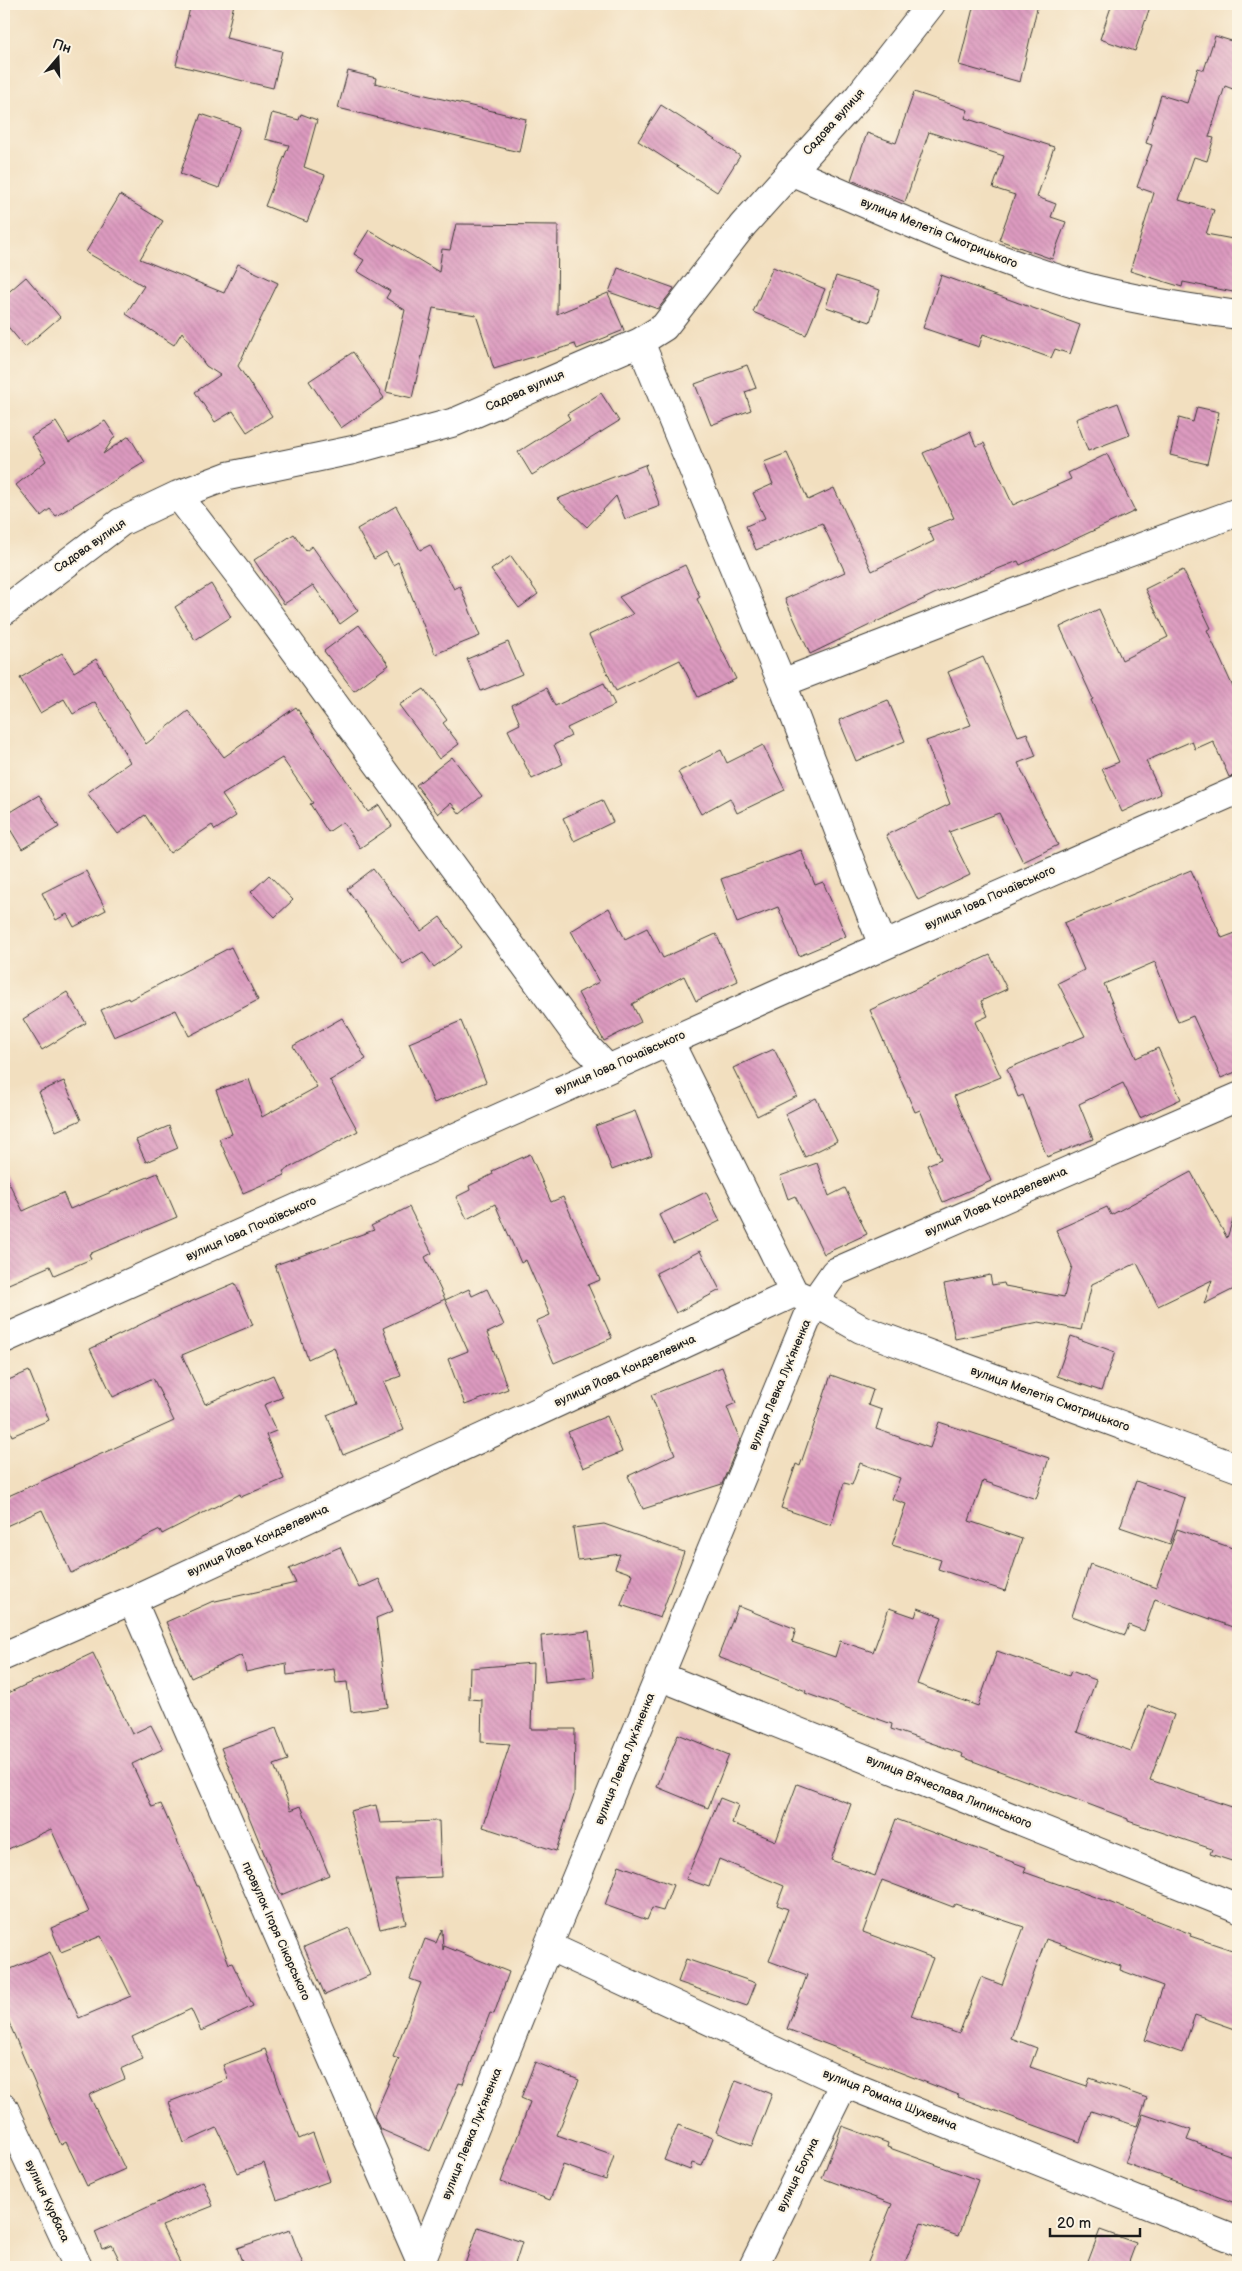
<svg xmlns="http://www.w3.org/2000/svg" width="1242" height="2271" font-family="'Balsamiq Sans',sans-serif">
<defs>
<pattern id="building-back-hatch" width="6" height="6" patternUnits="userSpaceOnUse" patternTransform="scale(1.25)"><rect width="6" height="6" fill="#dc9abf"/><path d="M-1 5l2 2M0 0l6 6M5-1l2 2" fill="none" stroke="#bc84a4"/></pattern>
</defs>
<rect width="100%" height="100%" fill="#fcf5e5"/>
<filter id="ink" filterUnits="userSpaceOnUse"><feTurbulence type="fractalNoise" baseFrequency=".02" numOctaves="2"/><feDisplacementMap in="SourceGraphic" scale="10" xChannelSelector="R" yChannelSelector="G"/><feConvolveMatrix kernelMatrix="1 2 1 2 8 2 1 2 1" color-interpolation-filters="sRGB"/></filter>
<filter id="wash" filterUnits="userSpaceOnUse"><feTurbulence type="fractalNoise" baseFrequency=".0096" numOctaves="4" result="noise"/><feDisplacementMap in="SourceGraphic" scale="20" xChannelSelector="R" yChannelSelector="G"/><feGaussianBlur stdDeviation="1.12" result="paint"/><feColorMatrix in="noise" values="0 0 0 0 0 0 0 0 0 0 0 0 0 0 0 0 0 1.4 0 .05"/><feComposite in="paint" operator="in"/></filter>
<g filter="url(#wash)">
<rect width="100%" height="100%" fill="#f2dfbf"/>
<g id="blocks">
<path fill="url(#building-back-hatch)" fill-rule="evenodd" d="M191,4h43l-8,34 56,13 -9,37 -97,-23z
M974,4h64l-18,78 -61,-17z
M1112,4h39l-16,47 -35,-12z
M1215,36l23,7v48l-13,-5 -16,51 5,1 -7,23 -13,-4 -15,43 35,10 -8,24 32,6v53l-55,-11 -1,5 -52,-16 24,-78 -17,-6 15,-42 -6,-2 15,-48 26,8 11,-35 6,2z
M348,71l28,7 -1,5 151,36 -7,33 -181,-44z
M914,92l54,18 -3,8 89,29 -17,50 19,7 -5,13 15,5 -14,37 -53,-19 16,-45 -22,-7 11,-32 -75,-24 -24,70 -54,-22 16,-47 29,10z
M661,105l79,51 -23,36 -79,-51z
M272,113l27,7 2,-6 16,6 -13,47 21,8 -18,47 -42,-16 24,-61 -24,-6z
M201,114l39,13 -21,61 -39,-14z
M120,195l43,26 -23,38 84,34 14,-29 40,19 -40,83 34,50 -25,16 -14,-21 -18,11 -20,-30 25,-17 -14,-9 -24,-34 -8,13 -48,-31 18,-28 -58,-34z
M456,224l102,1 -1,89 51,-21 16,37 -47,19 -2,-5 -81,25 -18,-54 -43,-7 -21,90 -26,-6 19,-82 -19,-12 4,-7 -33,-20 7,-11 -10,-6 15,-24 70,42 3,-23 8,1z
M773,267l52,22 -19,46 -53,-23z
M618,268l56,20 -1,2 -15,19 -49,-17z
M941,275l139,50 -10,29 -15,-5 -4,9 -68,-24 -4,13 -56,-19z
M836,276l44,14 -10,32 -44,-15z
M26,277l34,40 -35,30 -21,-25v-26z
M353,352l31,46 -43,30 -32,-47z
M747,365l9,23 -11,4 6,18 -40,15 -16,-41z
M601,393l18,28 -87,54 -14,-23 52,-33 -3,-5z
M1118,403l12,32 -42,16 -12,-32z
M1197,407l22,5 -12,52 -37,-9 9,-37 14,4z
M105,421l10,15 -12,18 26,-18 16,26 -89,54 -6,-7 -9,7 -25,-31 30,-24 -15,-24 25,-15 13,21z
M970,432l6,14 8,-3 29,62 58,-26 -3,-6 39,-19 28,57 -115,54 -2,-4 -84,33 -124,60 -25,-55 60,-27 -23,-49 -66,27 -10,-24 19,-8 -12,-25 20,-9 -9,-22 23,-9 21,47 26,-12 38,83 62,-30 -6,-13 26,-10 -31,-65z
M647,464l-2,2 15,40 -35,13 -9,-23 -29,31 -30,-28z
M396,506l24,44 10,-5 24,44 6,-3 20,50 -45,18 -37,-92 -5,3 -7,-13 -12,7 -17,-30z
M294,534l12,17 6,-5 46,65 -18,13 -27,-39 -29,19 -30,-44z
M511,556l27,38 -19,14 -28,-38z
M685,565l15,32 -3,2 39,80 -38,18 -18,-37 -64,31 -27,-56 44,-21 -14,-17z
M1183,570l28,58 -4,2 31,68v77l-9,2 -16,-36 -18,8 -3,-8 -46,20 15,33 -39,18 -20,-43 17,-7 -28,-62 2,-1 -33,-72 39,-18 23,51 46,-23 -23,-48z
M211,584l20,33 -36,23 -20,-33z
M359,625l30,40 -35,26 -30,-40z
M508,642l14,32 -41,17 -14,-32z
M62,653l12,19 22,-13 50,85 42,-33 36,46 72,-50 72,105 11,-7 13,21 -32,22 -17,-26 -15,10 -18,-28 3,-1 -31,-45 -60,37 14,21 -21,14 -3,-5 -42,28 -25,-38 -27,19 -31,-41 43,-31 -35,-60 -22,12 -9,-15 -24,14 -20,-35z
M983,657l35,79 9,-3 9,23 -18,7 40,82 -35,17 -24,-49 -50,19 21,43 -52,25 -32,-65 64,-31 -24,-63 45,-16 -23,-53z
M604,683l11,22 -48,23 4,8 -17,9 9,19 -31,15 -24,-49 12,-6 -8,-19 34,-17 9,18z
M424,689l23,31 -4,3 16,21 -20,15 -40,-54z
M888,700l17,41 -49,20 -17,-41z
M763,745l22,45 -48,23 -7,-15 -29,16 -23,-42 43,-22 6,13z
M452,757l30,39 -22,18 -9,-11 -13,11 -22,-29z
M39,795l20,32 -37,22 -18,-30v-3z
M602,800l11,22 -39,19 -11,-23z
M801,850l14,35 8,-3 23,54 -47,20 -21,-49 -41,16 -16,-44z
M373,869l48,62 19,-14 22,30 -28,20 -11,-15 -20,12 -56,-75z
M1191,870l31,68 16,-6v139l-17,7 -28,-62 -15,6 -23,-60 -51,22 32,74 22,-10 23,51 -41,19 -17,-35 -44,21 14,35 -46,18 -24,-62 -5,2 -11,-28 78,-33 -27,-53 26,-13 -20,-47z
M86,871l20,39 -32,17 -7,-13 -11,6 -14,-27z
M269,875l24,25 -18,17 -24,-25z
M609,908l16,31 22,-11 16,30 53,-24 22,47 -42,20 -12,-25 -52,28 9,18 -37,19 -26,-48 21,-11 -28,-51z
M231,947l27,53 -69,36 -13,-26 -62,27 -13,-27 27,-12 1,2z
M990,955l17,34 -26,12 7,15 -13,6 26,55 -47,19 37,85 -48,21 -16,-37 14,-6 -21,-49 -5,2 -45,-102z
M67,992l19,31 -44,27 -19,-31z
M342,1018l24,41 -37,22 1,-1 28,51 -75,40 2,4 -42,18 -24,-54 13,-5 -16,-44 33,-11 13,38 55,-30 -24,-41z
M461,1021l25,61 -52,21 -25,-60z
M774,1049l23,47 -40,20 -24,-48z
M64,1081l17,39 -25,11 -17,-39z
M816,1098l21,43 -32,16 -20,-43z
M635,1111l17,44 -40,15 -17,-44z
M169,1126l9,22 -32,14 -10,-22z
M530,1154l21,48 12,-5 37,83 -12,5 24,53 -58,25 -18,-42 14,-6 -24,-55 -5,3 -26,-59 -28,15 -11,-22 14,-7 -1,-4 24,-12 -1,-3z
M817,1163l12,33 16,-8 22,46 -43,20 -29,-58 -7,3 -8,-23z
M1191,1172l36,66 7,-22 4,1v70l-34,17 8,-24 -54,26 -21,-43 -45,21 -11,46 -42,-8 -84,17 -11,-55 46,-9 2,10 12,-2 1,3 59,11 8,-31 -16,-36 51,-23 4,8z
M4,1173l19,38 40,-18 7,16 88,-36 19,44 -88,37 2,5 -37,16 -4,-9 -46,20z
M706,1192l14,29 -47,23 -14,-29z
M409,1207l23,46 -7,4 20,42 -62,29 18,48 -17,6 20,48 -61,25 -16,-40 28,-12 -21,-56 -26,12 -33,-94 99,-35 -3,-4z
M700,1251l20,39 -44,23 -20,-40z
M235,1283l18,42 -71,30 23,49 68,-29 10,22 -19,8 12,26 -10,4 18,44 -43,18 -1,-3 -78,40 -2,-4 -89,43 -29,-63 -38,17v-29l170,-77 -21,-43 -40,19 -23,-48 74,-36z
M469,1289l3,7 15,-7 17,36 -17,8 21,56 -43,16 -17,-46 20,-8 -23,-51z
M1071,1336l44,16 -14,39 -44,-15z
M722,1367l14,36 -9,4 13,33 -18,44 -79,25 -15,-33 47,-22 -24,-59z
M29,1371l20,49 -37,16 -8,-20v-34z
M831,1375l42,15 -5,15 14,5 -6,19 54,19 9,-26 110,36 -13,41 -53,-18 -14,40 53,18 -17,52 -67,-22 3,-9 -49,-15 14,-41 -14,-5 8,-21 -40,-15 -8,22 -8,-2 -13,42 -50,-17 15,-44 4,2z
M607,1416l15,36 -39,16 -15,-36z
M1136,1481l49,17 -15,46 -50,-17z
M604,1524l80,28 -24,66 -39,-13 11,-31 -17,-6 5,-14 -42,6 -5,-32z
M1177,1529l61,21v79l-83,-30 -11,32 -15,-6 -4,10 -53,-19 18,-52 66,24z
M340,1547l19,41 20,-9 14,32 -17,7 12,89 -37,5 -4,-30 -11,1 -2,-14 -47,6 -1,-12 -40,9 -4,-17 -51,23 -25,-56 45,-20 85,-19 -7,-14z
M738,1606l58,23 -4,13 43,15 5,-16 33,11 16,-44 26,9 3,-9 24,9 -25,67 61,22 19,-55 72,25 2,-5 25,9 -19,52 54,19 17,-46 26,10 -24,65 88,29v54l-28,-9 2,-5 -84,-28v-2l-166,-62 1,-3 -72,-25 1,-5 -87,-31 1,-2 -88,-34z
M589,1631l5,46 -49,5 -4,-46z
M93,1653l39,81 19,-9 12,24 -31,15 20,43 9,-3 36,82h2l30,78 3,-1 21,43 -52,25 -10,-22 -59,28 11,22 -22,10 4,10 -36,16 36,74 -38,17 -21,-44 -5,3 -57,-134v-39l46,-20 29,66 52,-22 -30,-60 -40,16 -10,-24 38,-16 -38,-83 -47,22v-156z
M533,1663l-2,66h44l-1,66 -18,56 -73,-24 27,-83 -29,-2 1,-42 -13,-1 1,-31z
M276,1728l12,32 -14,5 17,45 10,-4 28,69 -48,20 -60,-147z
M678,1734l51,21 -21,53 -51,-21z
M797,1784l54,20 -20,56 44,16 21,-57 130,48 -2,5 82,29 85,33 -1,2 48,16v78l-43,-15 -13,38 -37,-13 18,-54 -43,-16 1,-4 -75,-27 -35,99 26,10 -7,19 57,19 3,-8 57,20 -10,28 -46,-15 -11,31 -122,-45 1,-2 -172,-66 20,-54 -38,-14 19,-52 -11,-4 7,-19 -65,-27 -10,28 -23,-8 34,-81 18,7 -6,18 44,18zM882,1880l71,27 2,-3 69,23 -22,58 -21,-8 -22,57 -48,-18 22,-58 -70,-26z
M376,1805l4,18 59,-2 2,56 -46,2 11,44 -26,6 -30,-118z
M619,1865l54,20 -10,26 -11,-3 -5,12 -42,-15z
M349,1928l21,47 -45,20 -21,-48z
M442,1929l1,21 1,-4 65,26 -15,42 -4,-1 -27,71 -4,-1 -29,68 -50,-22 -6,-13 25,-57 -6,-2 28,-74 -11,-4 15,-40 11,4z
M686,1959l70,24 -9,23 -69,-24z
M265,2049l34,90 14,-6 17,48 -53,19 -13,-37 -26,10 -21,-45 -33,15 -15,-41 59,-23 -5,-14z
M535,2062l44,18 -22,55 57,20 -8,25 -43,-15 -13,35 -49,-18 29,-80 -9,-4z
M736,2080l36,14 -20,52 -36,-14z
M1143,2114l48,16 -4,10 51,18v46l-113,-41z
M678,2125l35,13 -11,28 -10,-3 -2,7 -26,-10z
M842,2126l46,17 -1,4 91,33 -20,56 -37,-13 -18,44h-37l26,-63 -70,-26z
M203,2181l10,25 -51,20 20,41h-59l-11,-22 -10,4 -7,-17z
M478,2227l44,15 -8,25h-50z
M290,2230l14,37h-60l-7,-19z
M1100,2230l36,13 -9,24h-41z"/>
</g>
</g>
<g filter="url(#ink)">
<use href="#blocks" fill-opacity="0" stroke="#3c3934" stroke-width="1"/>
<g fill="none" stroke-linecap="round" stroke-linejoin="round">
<defs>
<path id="minor" d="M790,171c96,41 191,86 292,115 51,14 104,22 156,29
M640,342l142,341 101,263
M178,495l78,102 324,443 27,28
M4,611l117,-89 57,-27 50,-19 125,-26 102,-28 185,-80 24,-15 79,-102 116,-129 72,-92
M782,683l230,-89 226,-82
M669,1041l125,252
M4,1339l879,-393 355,-156
M132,1600l289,662
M4,1656l128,-56 662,-307 20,9 21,-30 403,-175
M659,1676l579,232
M548,1946l296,137 394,158
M4,2108l74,159
M419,2267l129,-321 266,-644 47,27 377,139
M753,2267l91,-184"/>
</defs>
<use href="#minor" stroke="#3c3934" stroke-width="30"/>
<use href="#minor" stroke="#fff" stroke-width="28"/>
</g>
</g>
<g text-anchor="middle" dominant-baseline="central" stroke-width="4" stroke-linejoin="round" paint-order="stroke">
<g font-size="12" fill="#1c1c1c" stroke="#fcf5e5">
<text transform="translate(834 122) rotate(-48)">Садова вулиця</text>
<text transform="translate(939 233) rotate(22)">вулиця Мелетія Смотрицького</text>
<text transform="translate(525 391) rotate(-24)">Садова вулиця</text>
<text transform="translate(90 546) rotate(-35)">Садова вулиця</text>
<text transform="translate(990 898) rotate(-24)">вулиця Іова Почаївського</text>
<text transform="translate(620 1063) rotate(-24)">вулиця Іова Почаївського</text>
<text transform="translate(996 1202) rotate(-24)">вулиця Йова Кондзелевича</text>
<text transform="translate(251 1229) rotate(-24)">вулиця Іова Почаївського</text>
<text transform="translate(625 1371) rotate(-25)">вулиця Йова Кондзелевича</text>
<text transform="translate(780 1385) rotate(-67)">вулиця Левка Лукʼяненка</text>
<text transform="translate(1050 1399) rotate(20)">вулиця Мелетія Смотрицького</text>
<text transform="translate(258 1541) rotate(-25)">вулиця Йова Кондзелевича</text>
<text transform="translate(625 1759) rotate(-68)">вулиця Левка Лукʼяненка</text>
<text transform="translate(949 1792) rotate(22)">вулиця Вʼячеслава Липинського</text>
<text transform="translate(276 1931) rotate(66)">провулок Ігоря Сікорського</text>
<text transform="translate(890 2100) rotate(22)">вулиця Романа Шухевича</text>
<text transform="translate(472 2134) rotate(-68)">вулиця Левка Лукʼяненка</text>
<text transform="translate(798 2175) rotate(-64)">вулиця Богуна</text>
<text transform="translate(47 2201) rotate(65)">вулиця Курбаса</text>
</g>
</g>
<rect width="1242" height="2271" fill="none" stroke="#fcf5e5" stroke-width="20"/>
<g transform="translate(58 58) rotate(19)" stroke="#fcf5e5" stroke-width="4" paint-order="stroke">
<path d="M0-4L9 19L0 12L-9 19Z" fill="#1c1c1c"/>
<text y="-8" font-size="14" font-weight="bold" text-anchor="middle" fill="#1c1c1c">Пн</text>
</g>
<path d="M1050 2228v8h90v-8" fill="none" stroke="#1c1c1c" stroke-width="2.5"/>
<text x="1057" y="2228" font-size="15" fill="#1c1c1c" stroke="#fcf5e5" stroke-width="4" paint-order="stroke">20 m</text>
</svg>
